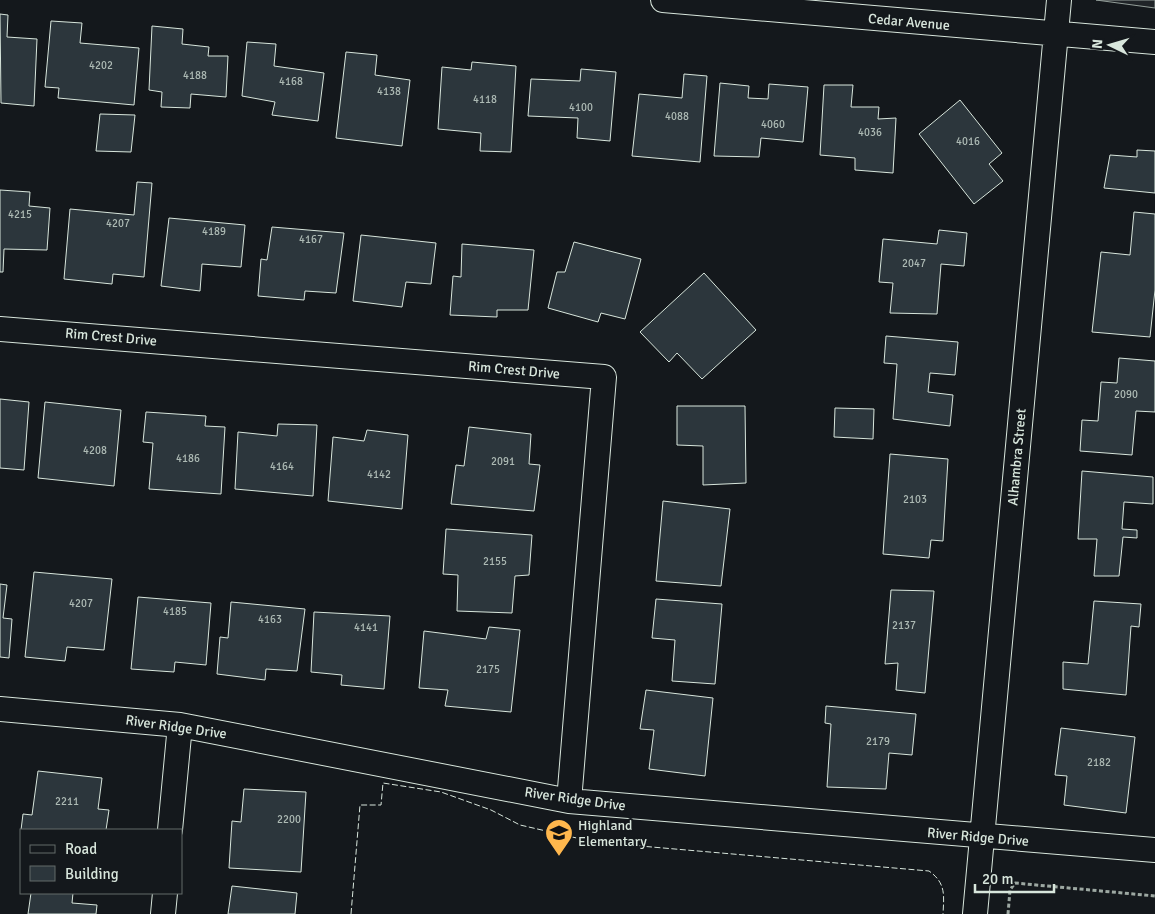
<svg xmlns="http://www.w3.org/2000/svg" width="1155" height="914" font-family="Signika,sans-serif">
<rect width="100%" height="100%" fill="#14181c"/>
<path fill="#202428" stroke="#939e99" d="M1096,0h59v8z"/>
<path fill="#2c363c" stroke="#d8e6dc" d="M0,14l8,1 -1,22 30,2 -3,67 -33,-3z
M51,21l31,2 -2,20 59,5 -5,57 -76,-7 1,-10 -14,-1z
M152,26l31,3 -1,15 27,3 -1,9h20l-2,41 -35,-3 -1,14 -29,-1 1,-15 -13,-2z
M247,42l29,2 -2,22 50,7 -6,48 -46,-6 3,-13 -33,-6z
M346,52l31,3 -2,20 35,5 -8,66 -66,-8z
M472,62l44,4 -5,86 -31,-1 1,-18 -43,-4 4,-62 29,3z
M581,69l35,3 -6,69 -33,-3 1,-20 -50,-2 3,-37 49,2z
M684,74l23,2 -7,86 -68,-6 7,-62 43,4z
M720,83l29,3 -1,12 20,1 1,-15 39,3 -5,55 -42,-4 -2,19 -45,-1z
M824,85h29l-2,22h28l-1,12 18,-1 -3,55 -38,-3v-12l-35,-3z
M960,100l42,53 -13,11 14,17 -29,23 -55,-70z
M100,114l35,1 -4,37 -35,-1z
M1137,150l18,1v42l-51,-5 6,-33 27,2z
M137,182l15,1 -8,94 -31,-3 -1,10 -48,-5 6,-70 64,6z
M0,190l30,2 -1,14 21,2 -3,42 -43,-1 -1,23h-3z
M1134,212l21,2v76l-5,47 -58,-5 9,-80 29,3z
M169,218l76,7 -4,42 -39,-3 -2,27 -39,-5z
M272,227l72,6 -8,60 -31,-2 -1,9 -46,-4 3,-37 6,1z
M939,230l28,3 -3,33 -23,-2 -4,50 -47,-1 3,-30 -14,-1 4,-43 54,5z
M361,235l75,8 -5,41 -25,-2 -4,25 -49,-6z
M574,242l67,17 -16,60 -24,-6 -3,9 -50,-14 9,-36h8z
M462,244l72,6 -6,60h-31v7l-47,-2 3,-39 8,1z
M704,273l52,57 -54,49 -25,-26 -8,9 -29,-30z
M886,336l72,6 -3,33 -25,-2 -2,19 25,3 -3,31 -57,-7 4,-55 -13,-1z
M1119,358l36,3v51l-19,-1 -4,44 -52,-4 2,-31 16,1 3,-39 16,1z
M0,399l29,3 -5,68 -24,-2z
M45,402l76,8 -7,76 -76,-8z
M677,406h68l1,77 -43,2v-39l-26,-1z
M835,408l39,1 -1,30 -39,-2z
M146,412l60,4 -1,10 20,1 -4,67 -72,-5 4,-46 -10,-1z
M278,424l39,1 -4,71 -78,-7 3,-57 39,4z
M469,427l62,7 -2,30 11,1 -6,46 -83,-7 5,-39 8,1z
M367,430l41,5 -6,74 -74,-8 5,-64 31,4z
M890,454l58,5 -5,82 -12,-1 -2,18 -46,-4z
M1082,471l71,6v27l-29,-2 -2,27 15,1v8l-14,-1 -4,39h-25l3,-37h-19z
M663,501l67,8 -9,77 -65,-5z
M446,529l86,6 -3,40 -14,1 -3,37 -55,-2 1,-36 -15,-1z
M34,572l78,7 -8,71 -37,-3 -2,14 -40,-4z
M0,584l7,1 -4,33 9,1 -3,39 -9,-1z
M891,590l43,1 -9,102 -29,-3 2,-27 -13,1z
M138,597l73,6 -5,62 -31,-3 -1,10 -43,-3z
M656,599l66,5 -7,80 -43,-3 3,-41 -23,-2z
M1094,601l47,3 -2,23 -8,-1 -5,69 -63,-6v-27l25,2z
M231,602l74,7 -8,62 -31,-2 -1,11 -48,-6 3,-37 8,1z
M314,612l76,4 -6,73 -43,-4 1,-10 -31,-3z
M489,627l31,3 -9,82 -66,-6 3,-16 -29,-2 5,-57 62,8z
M646,690l67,8 -8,78 -56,-7 5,-39 -14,-1z
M826,706l90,8 -4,41 -23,-2 -3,36 -59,-2 4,-63 -6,-1z
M1061,728l74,9 -9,76 -62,-8 3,-29 -12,-1z
M38,771l64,7 -4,31 11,1 -3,20h-85l2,-16 9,1z
M244,789l62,3 -5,80 -72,-4 3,-47 9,1z
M232,886l65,7 -2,21h-67z
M31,893h42l-1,10 25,2 -1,9h-68z"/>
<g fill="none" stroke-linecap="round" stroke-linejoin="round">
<defs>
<path id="street" d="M663,0l492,42
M0,329l604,48 -35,424
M0,709l180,16 389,76 586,49
M170,830l10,-105
M163,914l2,-21
M975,914l84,-914"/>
</defs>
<use href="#street" stroke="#d8e6dc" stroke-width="26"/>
<path stroke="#9da8a2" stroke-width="3" stroke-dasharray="4 2.5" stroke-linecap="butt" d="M1008,914l2,-24 5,-7 140,13"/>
<use href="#street" stroke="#14181c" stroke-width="24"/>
<path stroke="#d8e6dc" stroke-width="1" stroke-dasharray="6 2.5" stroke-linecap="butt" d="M351,914l9,-109h21l2,-22 58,9 50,18 29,15 74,17 335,29c17,12 15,24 14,43"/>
</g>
<defs>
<symbol id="school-pin" viewBox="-11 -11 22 30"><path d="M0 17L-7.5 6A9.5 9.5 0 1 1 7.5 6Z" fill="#ffb74d" stroke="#14181c"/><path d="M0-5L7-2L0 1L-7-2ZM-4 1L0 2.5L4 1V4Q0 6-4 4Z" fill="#111"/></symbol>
</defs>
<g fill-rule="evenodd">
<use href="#school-pin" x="543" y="817" width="32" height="43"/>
</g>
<g text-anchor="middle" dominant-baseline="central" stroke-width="4" stroke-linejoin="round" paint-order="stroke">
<g font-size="11" fill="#adbab4">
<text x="101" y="65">4202</text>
<text x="195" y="75">4188</text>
<text x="291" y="81">4168</text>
<text x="389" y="91">4138</text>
<text x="485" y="99">4118</text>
<text x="581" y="107">4100</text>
<text x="677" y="116">4088</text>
<text x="773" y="124">4060</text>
<text x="870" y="132">4036</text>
<text x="968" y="141">4016</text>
<text x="20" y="214">4215</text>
<text x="118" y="223">4207</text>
<text x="214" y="231">4189</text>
<text x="311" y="239">4167</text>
<text x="914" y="263">2047</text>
<text x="1126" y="394">2090</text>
<text x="95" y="450">4208</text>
<text x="188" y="458">4186</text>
<text x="503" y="461">2091</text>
<text x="282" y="466">4164</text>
<text x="379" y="474">4142</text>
<text x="915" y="499">2103</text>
<text x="495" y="561">2155</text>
<text x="81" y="603">4207</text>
<text x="175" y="611">4185</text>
<text x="270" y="619">4163</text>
<text x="904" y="625">2137</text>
<text x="366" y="627">4141</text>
<text x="488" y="669">2175</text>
<text x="878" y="741">2179</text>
<text x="1099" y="762">2182</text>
<text x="67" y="801">2211</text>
<text x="289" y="819">2200</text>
</g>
<g font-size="14" fill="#d8e6dc" stroke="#14181c">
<text transform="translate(909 22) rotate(5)">Cedar Avenue</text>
<text transform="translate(111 337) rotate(5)">Rim Crest Drive</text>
<text transform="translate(514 370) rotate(5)">Rim Crest Drive</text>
<text transform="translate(1017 457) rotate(-85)">Alhambra Street</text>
<text transform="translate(176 727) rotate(8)">River Ridge Drive</text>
<text transform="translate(575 799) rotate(8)">River Ridge Drive</text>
<text transform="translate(978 837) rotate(5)">River Ridge Drive</text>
</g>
<g font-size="14" fill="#d8e6dc" stroke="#14181c" text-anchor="start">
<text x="578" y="825">Highland<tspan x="578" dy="16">Elementary</tspan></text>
</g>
</g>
<rect x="20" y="829" width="162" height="65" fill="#14181c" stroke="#626a69"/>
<rect x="30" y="845" width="25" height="8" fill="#14181c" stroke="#626a69"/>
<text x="65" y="854" font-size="15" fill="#d8e6dc">Road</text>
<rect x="30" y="866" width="25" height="15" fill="#2c363c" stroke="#626a69"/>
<text x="65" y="879" font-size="15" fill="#d8e6dc">Building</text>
<g transform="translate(1110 45) rotate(275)" stroke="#14181c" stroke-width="4" paint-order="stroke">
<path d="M0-4L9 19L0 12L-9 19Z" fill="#d8e6dc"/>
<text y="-8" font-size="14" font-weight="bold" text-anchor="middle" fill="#d8e6dc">N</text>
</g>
<path d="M975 884v8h79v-8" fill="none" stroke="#d8e6dc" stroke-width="2.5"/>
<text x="982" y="884" font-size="15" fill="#d8e6dc" stroke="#14181c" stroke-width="4" paint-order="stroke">20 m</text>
</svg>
